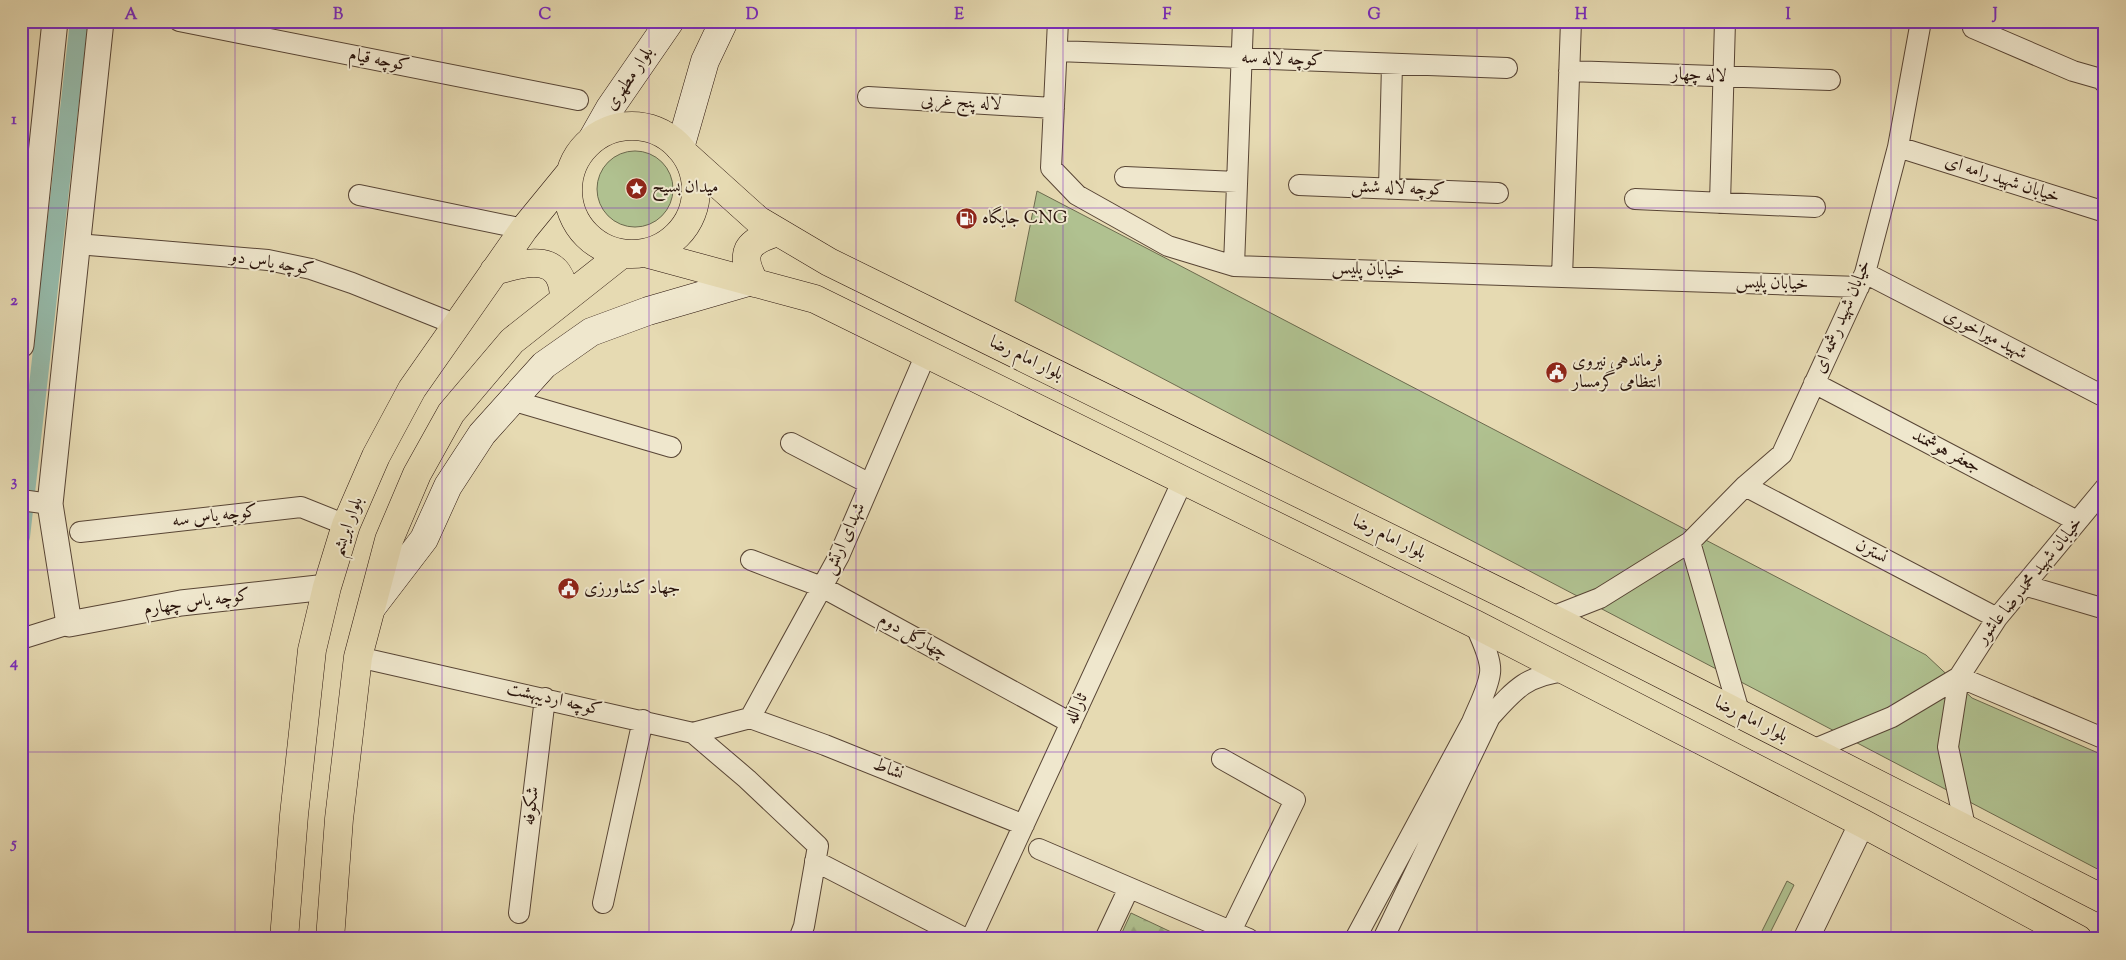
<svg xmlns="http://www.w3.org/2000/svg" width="2126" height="960" font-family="'Sorts Mill Goudy',Amiri,serif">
<defs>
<pattern id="forest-firs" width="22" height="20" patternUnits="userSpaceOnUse" patternTransform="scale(1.25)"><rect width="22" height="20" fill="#b0c190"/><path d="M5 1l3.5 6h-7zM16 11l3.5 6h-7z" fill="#97a57b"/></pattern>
</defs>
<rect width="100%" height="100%" fill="#e6dab2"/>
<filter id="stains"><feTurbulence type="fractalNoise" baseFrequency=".004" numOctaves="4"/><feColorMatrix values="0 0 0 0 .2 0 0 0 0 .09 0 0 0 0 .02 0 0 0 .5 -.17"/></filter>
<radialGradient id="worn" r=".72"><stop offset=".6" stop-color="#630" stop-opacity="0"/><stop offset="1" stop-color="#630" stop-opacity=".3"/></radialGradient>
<path fill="#b0c190" stroke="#6c6a4e" d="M597 189a38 38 0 1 1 76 0a38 38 0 1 1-76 0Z
M1037,191l889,464 46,43 133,58v117l-1090,-572z
M1787,881l7,4 -27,54h-9z"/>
<path fill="url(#forest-firs)" stroke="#6c6a4e" d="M1131,913l55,26h-67z"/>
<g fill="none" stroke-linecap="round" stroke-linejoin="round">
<path stroke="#96bbab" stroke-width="18" d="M21,537l58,-516"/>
<defs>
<path id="minor" d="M179,21l399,79
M1058,21l-7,147 26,27 91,51 66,20 625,21
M1973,28l100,43 28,8 4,4
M1057,51l450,17
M1569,71l261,9
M868,97l186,11
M1898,147l207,65
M1125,177l112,5
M1299,185l199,8
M1389,189l3,-125
M359,195l165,34
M1635,199l180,8
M1720,203l5,-182
M77,244l191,16 43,9 41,14 105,42
M1234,266l9,-245
M1865,273l240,124
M1562,277l9,-256
M1814,383l263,138
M511,400l160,47
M791,443l79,41
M1745,486l252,132
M2105,488l-108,130 -38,59 146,62
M21,500l29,4
M80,532l221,-25 45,18
M1690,542l50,173
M751,560l71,27 249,136
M2024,585l81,24
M1549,618l51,-20 90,-56 55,-56 37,-32 83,-181 33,-126 23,-126
M21,639l48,-15
M358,657l335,76 57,-15
M750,718l89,-162 87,-202
M750,718l75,27 199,80
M693,733l54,46 71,67 -14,80 -5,13
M1810,751l82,-34 67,-40 -11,70 18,84
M1222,759l73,41 -64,131
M1039,849l210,90
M815,861l151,78
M603,903l40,-183
M519,913l26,-215
M971,939l212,-459
M1105,939l24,-51
M1355,939l117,-217c6,-15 16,-33 18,-49 2,-14 -10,-36 -15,-49
M1383,939l107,-222c25,-28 37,-42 76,-46"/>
<path id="tertiary" d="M101,21l-51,483 19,120 112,-21 146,-16
M21,345l34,-324
M1806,939l56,-116"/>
<path id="secondary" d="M593,138l17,-30 60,-87
M680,148l25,-87 19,-40
M372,607l52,-68 24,-53 34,-52 62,-69 47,-33 57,-21 100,-29"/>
<path id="primary" d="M568 190a64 64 0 1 1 128 0a64 64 0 1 1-128 0Z
M688,157l70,63 71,42 701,345 575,293
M645,253l170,46 660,325 387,199 216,116
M494,271c33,-9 69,-20 70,28
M755,283c-17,-30 -8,-42 23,-51
M284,939l10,-124 18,-165 15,-63 19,-62 30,-69 36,-67 112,-160 45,-55
M330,939l9,-120 19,-162 31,-117 28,-66 34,-61 61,-72 110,-87"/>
</defs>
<use href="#minor" stroke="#584535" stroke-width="22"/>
<use href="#tertiary" stroke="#584535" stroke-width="27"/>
<use href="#secondary" stroke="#29130b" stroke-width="29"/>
<use href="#primary" stroke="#29130b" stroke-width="29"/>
<use href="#minor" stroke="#efe7cd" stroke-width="20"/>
<use href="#tertiary" stroke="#efe7cd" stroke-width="25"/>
<use href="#secondary" stroke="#efe7cd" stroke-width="28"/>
<use href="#primary" stroke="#e6dab2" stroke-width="28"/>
</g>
<path fill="none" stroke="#7b2cbf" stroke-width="1" stroke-opacity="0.55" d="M235,21v918M442,21v918M649,21v918M856,21v918M1063,21v918M1270,21v918M1477,21v918M1684,21v918M1891,21v918M21,208h2084M21,390h2084M21,570h2084M21,752h2084"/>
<defs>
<symbol id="sight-disc" viewBox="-11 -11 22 22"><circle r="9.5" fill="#8f2418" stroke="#efe7cd"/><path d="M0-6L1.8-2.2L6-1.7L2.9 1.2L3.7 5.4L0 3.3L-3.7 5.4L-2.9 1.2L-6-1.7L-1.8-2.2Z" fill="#fff"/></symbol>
<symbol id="fuel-disc" viewBox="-11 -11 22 22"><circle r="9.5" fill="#8f2418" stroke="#efe7cd"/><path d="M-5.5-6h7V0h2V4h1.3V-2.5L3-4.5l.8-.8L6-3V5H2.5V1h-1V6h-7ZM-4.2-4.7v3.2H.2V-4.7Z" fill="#fff"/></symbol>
<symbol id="civic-disc" viewBox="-11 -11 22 22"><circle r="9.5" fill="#8f2418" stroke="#efe7cd"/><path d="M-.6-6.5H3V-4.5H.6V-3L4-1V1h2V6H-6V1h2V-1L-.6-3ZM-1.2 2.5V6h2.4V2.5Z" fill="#fff"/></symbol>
</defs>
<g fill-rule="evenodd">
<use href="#sight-disc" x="624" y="176" width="25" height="25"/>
<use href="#fuel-disc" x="954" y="206" width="25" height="25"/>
<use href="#civic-disc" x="1544" y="360" width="25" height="25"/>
<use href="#civic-disc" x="556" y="576" width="25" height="25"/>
</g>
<g text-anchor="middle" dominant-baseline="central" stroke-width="4" stroke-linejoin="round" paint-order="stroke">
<g font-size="18" fill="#29130b" stroke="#efe7cd">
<text transform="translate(1282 60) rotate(2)">کوچه لاله سه</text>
<text transform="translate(379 61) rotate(11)">کوچه قیام</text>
<text transform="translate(1699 76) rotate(2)">لاله چهار</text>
<text transform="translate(630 79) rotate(-56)">بلوار مطهری</text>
<text transform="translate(961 103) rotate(3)">لاله پنج غربی</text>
<text transform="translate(2002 180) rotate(18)">خیابان شهید رامه ای</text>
<text transform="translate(1398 189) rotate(2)">کوچه لاله شش</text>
<text transform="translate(272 264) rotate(9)">کوچه یاس دو</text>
<text transform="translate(1368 270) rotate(2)">خیابان پلیس</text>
<text transform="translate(1772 284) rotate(2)">خیابان پلیس</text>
<text transform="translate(1843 317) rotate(-67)">خیابان شهید رشمه ای</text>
<text transform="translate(1985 335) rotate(27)">شهید میراخوری</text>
<text transform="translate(1026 359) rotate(26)">بلوار امام رضا</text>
<text transform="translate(1946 452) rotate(28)">جعفر هوشمند</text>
<text transform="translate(215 517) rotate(-7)">کوچه یاس سه</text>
<text transform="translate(348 527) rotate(-70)">بلوار ابریشم</text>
<text transform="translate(1389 538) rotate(26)">بلوار امام رضا</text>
<text transform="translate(845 539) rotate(-65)">شهدای ارتش</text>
<text transform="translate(1871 552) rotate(28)">نسترن</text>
<text transform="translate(2030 581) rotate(-51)">خیابان شهید محمدرضا عاشور</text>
<text transform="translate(197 603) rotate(-8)">کوچه یاس چهارم</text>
<text transform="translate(913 637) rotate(29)">چهارگل دوم</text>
<text transform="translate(554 700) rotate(13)">کوچه اردیبهشت</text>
<text transform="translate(1077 709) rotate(-65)">ثارالله</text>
<text transform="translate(1751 720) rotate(27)">بلوار امام رضا</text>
<text transform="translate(888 770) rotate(22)">نشاط</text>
<text transform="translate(532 806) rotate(-83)">شکوفه</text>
</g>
<g font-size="18" fill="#29130b" stroke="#efe7cd" text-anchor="start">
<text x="652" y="188">میدان بسیح</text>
<text x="982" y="219">جایگاه CNG</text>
<text x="1572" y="362">فرماندهی نیروی<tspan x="1572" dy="21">انتظامی گرمسار</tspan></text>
<text x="584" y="589">جهاد کشاورزی</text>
</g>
</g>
<rect width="2126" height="960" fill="none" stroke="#e6dab2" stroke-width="55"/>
<rect x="28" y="28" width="2070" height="904" fill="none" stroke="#7b2cbf" stroke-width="2"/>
<g font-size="16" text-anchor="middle" font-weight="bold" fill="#7b2cbf">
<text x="131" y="19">A</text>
<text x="338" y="19">B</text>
<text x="545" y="19">C</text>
<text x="752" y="19">D</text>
<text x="959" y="19">E</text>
<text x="1167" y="19">F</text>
<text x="1374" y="19">G</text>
<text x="1581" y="19">H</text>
<text x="1788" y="19">I</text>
<text x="1995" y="19">J</text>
<text x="14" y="124">1</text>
<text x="14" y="305">2</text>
<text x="14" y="486">3</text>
<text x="14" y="667">4</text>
<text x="14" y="848">5</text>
</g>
<rect width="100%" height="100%" filter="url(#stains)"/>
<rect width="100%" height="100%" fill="url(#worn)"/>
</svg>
